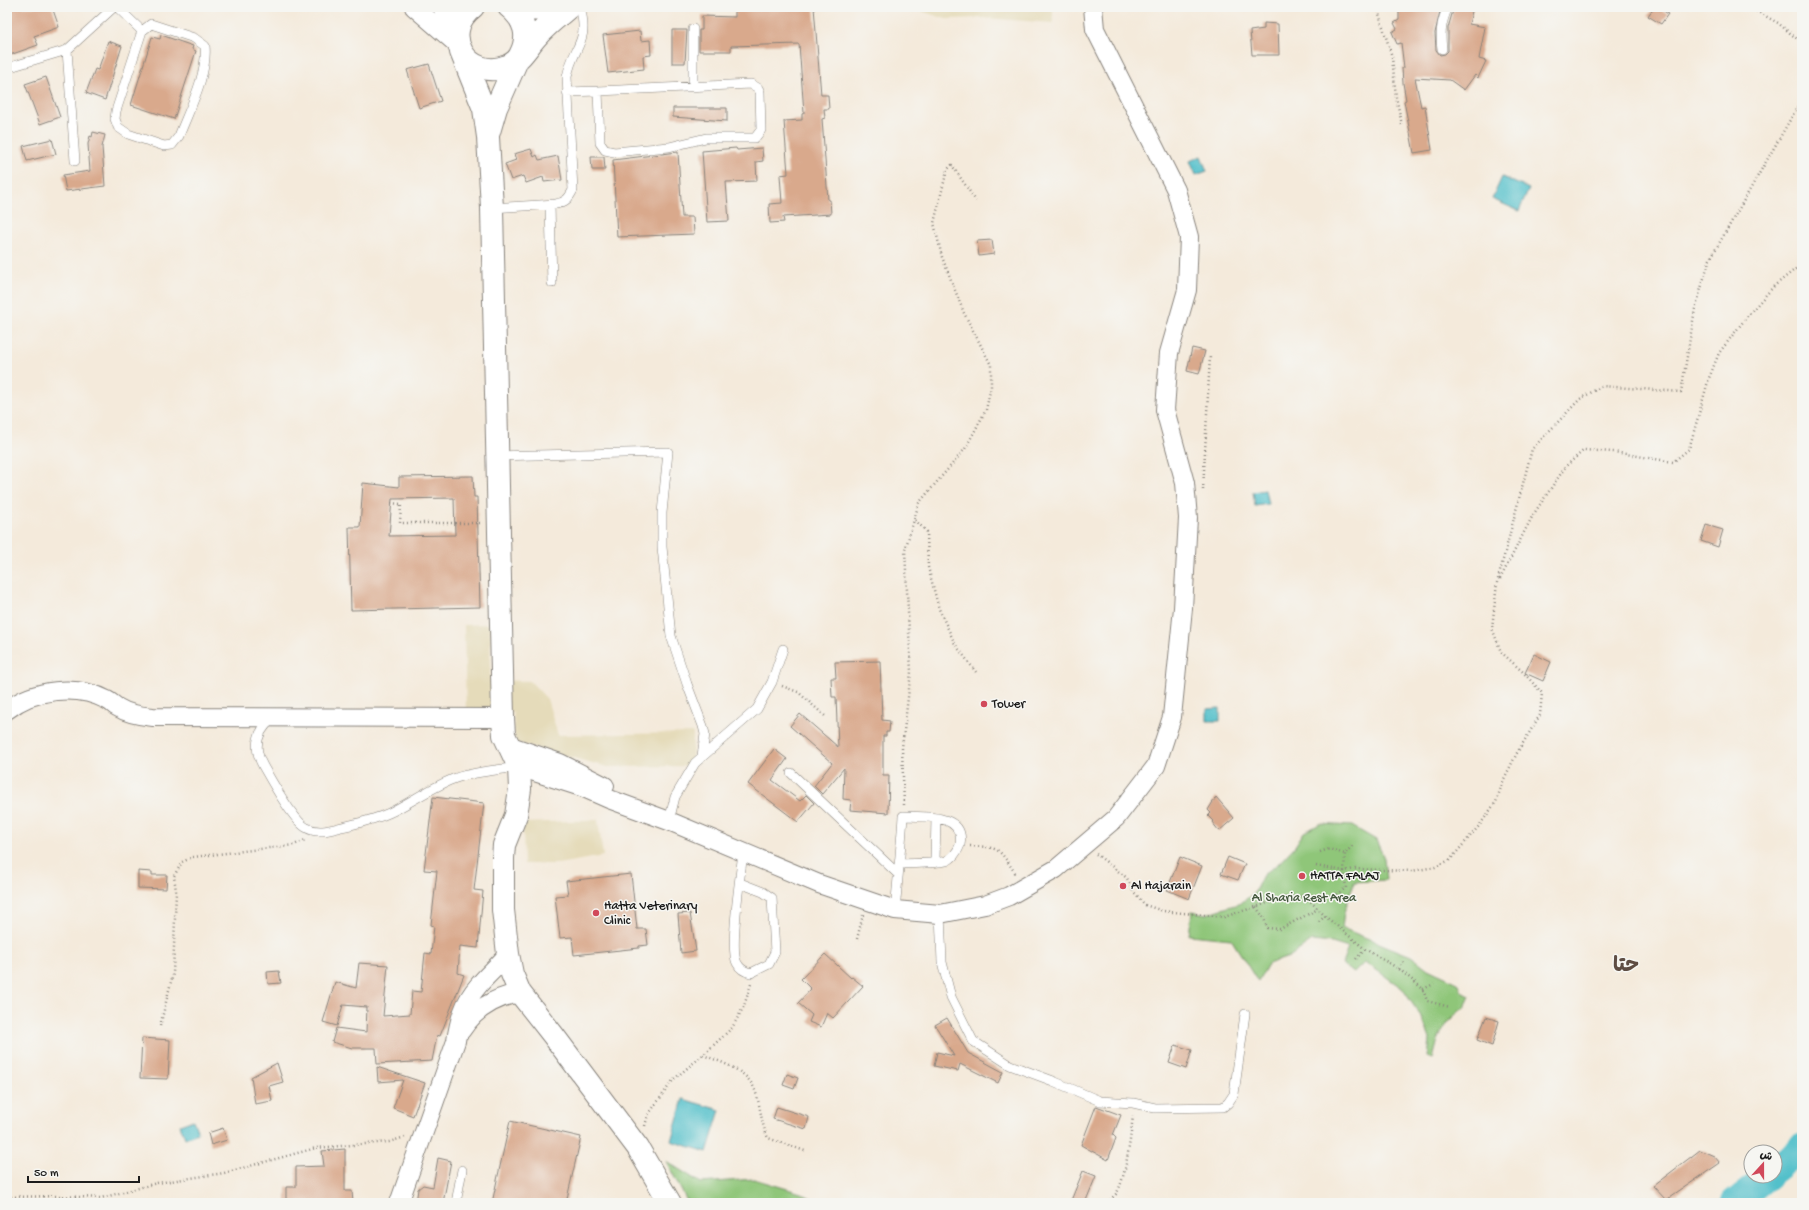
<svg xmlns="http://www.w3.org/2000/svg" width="1809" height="1210" font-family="'Gochi Hand','Playpen Sans Arabic',sans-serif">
<rect width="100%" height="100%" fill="#f6f6f2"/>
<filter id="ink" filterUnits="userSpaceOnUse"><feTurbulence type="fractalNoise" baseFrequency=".025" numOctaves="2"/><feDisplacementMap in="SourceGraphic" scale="8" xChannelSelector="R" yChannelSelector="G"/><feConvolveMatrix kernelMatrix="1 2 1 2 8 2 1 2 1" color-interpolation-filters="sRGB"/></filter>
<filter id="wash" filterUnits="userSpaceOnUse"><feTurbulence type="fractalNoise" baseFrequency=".012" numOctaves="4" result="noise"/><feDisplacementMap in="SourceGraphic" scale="16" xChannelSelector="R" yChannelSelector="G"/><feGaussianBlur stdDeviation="0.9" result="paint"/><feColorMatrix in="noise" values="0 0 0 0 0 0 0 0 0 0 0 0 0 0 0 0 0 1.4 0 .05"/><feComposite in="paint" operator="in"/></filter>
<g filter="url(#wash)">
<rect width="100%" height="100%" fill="#f4eadb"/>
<path fill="#e5dbba" d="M914,7h139v16l-70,-5 -37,1 -28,-9z
M491,624l-1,56 40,1 17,18 11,36 135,-2 -1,33 -85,1 -92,-25 -2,-29h-47l-2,-88z
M598,820l5,36 -45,8h-34l-1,-41z"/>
<path fill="#8fc679" stroke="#56714a" d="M1320,824l32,2 24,14 8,18 2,22 -32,2 -10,31 -2,15 69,28 17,13 30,14 4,9 8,4c-6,15 -7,11 -17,21 -12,13 -17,26 -20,42l-5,-2 2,-18 -8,-21 -20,-30 -37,-26 -11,11 -12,-9 6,-16 -16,-5 -20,-2 -23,16 -21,7 -10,18 -27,-43 -42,-4 3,-24 14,3 35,-11 13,-10 9,-18 16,-12 16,-17 9,-14z
M666,1161l35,22 53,-4 47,14 20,10h-133z"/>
<path fill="#52c0ca" stroke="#376e73" d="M1201,156l6,15 -11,4 -6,-14z
M1502,177l27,12 -10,22 -27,-12z
M1265,490l3,14 -13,2 -2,-14z
M1220,708v13h-13v-12z
M683,1099l37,11 -13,42 -36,-11z
M193,1120l5,13 -13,5 -5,-13z"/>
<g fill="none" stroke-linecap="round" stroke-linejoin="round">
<path stroke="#52c0ca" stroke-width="27" d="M1775,1170l22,-18 5,-6
M1734,1203l34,-27"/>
</g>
<g id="blocks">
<path fill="#d9a98c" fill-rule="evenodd" d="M7,7h45l7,20 -25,9 4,9 -31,11z
M735,7h79l7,88h7l1,14h-5l1,9 -3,1 6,81h2l1,14 -48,3 1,5 -14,1 -1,-19 13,-1 -2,-28 8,-1 -4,-53 18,-1v-6l2,-1 -5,-69 -68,2v5h-32v-21h3v-14l33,1z
M1399,7h42l-6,26 1,17 4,5 5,-1 3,-3v-23l6,-21h19l-4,17 16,3 -6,32 7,2 -8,17 -3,-3 -11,15 -14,-10 -35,-2 6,29 4,-1 7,44 -18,3 -10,-52 2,-1 -3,-17 -1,-15h2l-3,-25 -4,1 -5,-12 5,-3 -3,-6 5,-3z
M1654,7h4l10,7 -7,10 -13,-8z
M1264,23l14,1 1,31h-27l-2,-24 14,-2z
M672,30h15l-2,33h-13z
M640,31l1,10 9,-1 1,15 -8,1 1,13 -36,4 -5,-38z
M161,35l32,11 -1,3 4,2 -22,68 -43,-14 21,-68 8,2z
M108,41l14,5 -17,54 -19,-7 9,-24 3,1z
M429,64l12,37 -22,7 -12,-38z
M46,77l14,40 -20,7 -15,-40z
M673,108h54v13l-54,-4z
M93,132l12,3 -3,12 3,39 -39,5 -3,-16 27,-4 -2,-27 2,-8 2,1z
M52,139l4,15 -29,7 -4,-15z
M736,148l1,2 25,-2 1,13 -7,1 1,19 -31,1 3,39 -22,1 -5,-71z
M531,149l3,8 3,-2 2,5 19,-4 4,24 -18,2 -1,-5 -17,6 -3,-7 -12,4 -6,-16 11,-4 -2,-6z
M678,152l4,65h11l1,17 -77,3 -4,-77z
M591,157h13l1,13h-13z
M992,240l2,14 -15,2 -2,-15z
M1192,348l13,3 -6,23 -12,-3z
M473,476l1,21h3l3,110 -129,3 -2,-83h11l3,-44 36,4v-10zM454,498l1,37 -66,1 3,-37z
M1706,525l17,5 -5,17 -17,-6z
M1534,654l17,8 -8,19 -18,-8z
M880,661l2,59 8,1 -1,11h-3v4h-3v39h6l-1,38 -38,-3 1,-10 -8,-1 1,-31 -22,26 -8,-8 18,-23 -42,-37 10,-12 38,33 -2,-50h-4l-1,-19h5l-1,-16z
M774,749l13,10 -15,21 28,21 6,-6 8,8 -16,19 -50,-38z
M433,797l51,6 -10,87 9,1 -5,57 -18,-2 -2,27 6,2 -24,61 -3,-1 -5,26 -55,3 -1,-16h-24l-20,-6 4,-14 30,4 1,-25 -24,-2 -6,21 -14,-4 12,-40 21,6 3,-25 29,2 -5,51 27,-2 2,-23 9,1 4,-39 6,1 3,-28 -3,-1 6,-54 -13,-1z
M1216,797l18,21 -15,13 -7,-9 1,-1 -5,-5 3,-3 -3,-3z
M1180,857l22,9 -13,33 -22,-9z
M1228,857l17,7 -7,16 -17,-6z
M138,871l14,1v3h15l-1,14 -28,-1z
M631,874l6,55h9l2,16 -9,1v2l-65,7 -2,-18 -12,1 -5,-42 13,-1 -2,-14z
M690,913l6,38 -15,2 -3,-39z
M825,954l26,24 1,-1 11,9 -30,32 -6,-5 -6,14 -12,-5 3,-7 -14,-12 13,-14 -10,-10z
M279,971l2,12 -13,1 -1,-12z
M1486,1017l13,4 -7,25 -15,-6z
M947,1018l21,35 35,19 -5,11 -38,-19 -2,7 -24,-5 3,-14 17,4 -19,-31z
M142,1038l28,2 -2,39 -28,-1z
M1175,1045l17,5 -6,19 -17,-6z
M277,1063l6,19 -14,4 3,15 -17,3 -4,-27z
M377,1067l48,16 -12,33 -20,-8 10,-28 -25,2z
M787,1074l11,4 -4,11 -11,-4z
M1096,1106l25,9 -8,20 3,3 -8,22 -27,-15z
M777,1107l32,10 -3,12 -33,-10z
M510,1121l71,16 -15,66h-74z
M223,1128l4,12 -16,5 -3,-12z
M345,1149v42h7l1,12h-67v-16h10v-20l28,-1 -2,-15z
M1700,1150l14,6 6,7 -54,37 -13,-14z
M438,1158l13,3 -8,42h-27l2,-14 5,-4 10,2z
M1083,1171l13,5 -11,27h-15z"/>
</g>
</g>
<g filter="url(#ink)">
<use href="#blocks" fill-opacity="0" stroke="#88837c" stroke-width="1"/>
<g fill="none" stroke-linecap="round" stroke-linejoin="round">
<defs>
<path id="lane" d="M117,7l25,24
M151,24l43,14 11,8c3,28 -16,64 -26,90l-7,9 -8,1 -36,-12 -10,-7 -3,-8 1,-8 26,-80z
M1442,49c-2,-16 -1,-27 6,-42
M67,50l8,111
M7,68l60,-18 47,-43
M751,84l7,4 2,4 1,38 -6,8h-49l-37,9 -55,5 -9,-2 -5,-7 -2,-52z
M693,87v-58
M567,92l31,-1
M550,205l2,78
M492,208l64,-4c10,-2 13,-6 17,-14l-6,-113c6,-32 23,-33 13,-70
M497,456l171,-4 -6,61v34l9,89 16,48 16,42 2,8 -3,22
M272,719c-16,13 -19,29 -9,47 8,14 31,56 44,62 11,6 23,2 35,-1 16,-4 32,-7 47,-14 21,-10 46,-28 67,-35 21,-7 42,-8 63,-11
M791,773l107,101
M669,821l6,-24 20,-34 62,-54 15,-27 11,-33
M935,861l1,-43
M740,883l23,9 9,6 3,54 -6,12 -18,9c-5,-1 -11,-4 -14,-10 -8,-14 4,-91 6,-111
M895,910c3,-31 6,-62 8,-94 20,1 63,-3 57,29 -2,6 -8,14 -14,16 -11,3 -35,2 -47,3
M940,914l2,48 9,35 22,44 37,24 43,16 47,20 33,2 22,5 68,-1 5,-4 6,-9 11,-80
M456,1203l6,-33"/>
<path id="street" d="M414,7l45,39
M7,710c27,-21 70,-26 100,-10 4,2 7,5 10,7 11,7 24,9 36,10l350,1
M508,745l52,18 45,23
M519,767l65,21 25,11 60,22 150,63 76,26 45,4 45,-9 24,-9 47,-27 60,-51 40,-52 16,-49 11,-109 5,-90 -3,-35 -20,-73 4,-57 18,-63 2,-53 -13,-47 -81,-161 -2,-22
M461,1031c14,-22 33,-34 59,-38
M399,1203l57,-162c3,-21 8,-39 22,-55 9,-11 20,-20 30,-32"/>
<path id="secondary" d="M444,7l6,13 8,21
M473,7c-35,26 -5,75 34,59 14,-5 22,-22 32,-32 9,-10 20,-18 30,-27
M509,7c16,13 21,29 11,48
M513,7c19,4 36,3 56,0
M461,52l23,57 4,28 4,71 11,510 1,17 15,32 1,22 -4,26 -12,30 -1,13v52l5,44 4,20 8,19 33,42 85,113 32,55
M489,132l7,-24 22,-50"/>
</defs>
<use href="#lane" stroke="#88837c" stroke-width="10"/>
<use href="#street" stroke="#88837c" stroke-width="20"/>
<use href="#secondary" stroke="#88837c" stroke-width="24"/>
<path stroke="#88837c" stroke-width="2.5" stroke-dasharray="1 3" stroke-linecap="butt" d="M1377,7l15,50 4,40 6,28
M1749,7l29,16 24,20
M1203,490l7,-134
M391,503l10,1 -1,19h82
M915,520l12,12 1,35 11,42 16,35 21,28
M1500,579l33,-64 33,-49 18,-16 30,2 59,10 16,-13 20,-71 10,-25 30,-39 25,-28 28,-22
M782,686l16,6 27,24
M904,805l-2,-57 9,-76 -6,-122 14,-47 46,-54 21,-39 5,-23v-22l-27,-52 -22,-56 -8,-34 13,-53 5,-5 24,36
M970,846c32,1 28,3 46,28
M1320,852l9,-3 16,5 8,-9
M1096,854l31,24 6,13 12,14 18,6 61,6 62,-20 33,-2 15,1 12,-8 -2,-17 11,-2 57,2 23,-4 15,-7 29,-34 17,-24 8,-23 13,-26 23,-38 2,-22 -19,-21 -22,-20 -9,-24 5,-45 35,-134 48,-50 22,-13 79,6 14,-83 14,-48 93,-162
M1316,866l28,5 1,-17
M1305,896l20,20 40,33 34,20 24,20 4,12 23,6
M1256,907l8,11 3,10 13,1 38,-20
M1319,922l6,-6
M857,939l6,-24
M1356,959l9,-10
M1399,969l5,-7
M1423,989l11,-5
M160,1026l13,-52 3,-83 -2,-15 8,-14 11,-5 101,-12 11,-5
M703,1055c20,8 46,15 53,38 5,16 5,30 12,45l37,13
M645,1126l3,-11 26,-36 29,-24 29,-27 12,-22 7,-22
M7,1197l52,-1 42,2 56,-15 67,-10 92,-25 73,-6 16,-5
M1107,1203c3,-3 6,-6 9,-9 10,-15 15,-60 17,-79"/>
<use href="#lane" stroke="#fff" stroke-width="9"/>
<use href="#street" stroke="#fff" stroke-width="18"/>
<use href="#secondary" stroke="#fff" stroke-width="22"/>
</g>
</g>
<g fill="#d1495b" stroke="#f6f6f2" stroke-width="1.5">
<circle cx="984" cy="704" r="4"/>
<circle cx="1302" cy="876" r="4"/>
<circle cx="1123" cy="886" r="4"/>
<circle cx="596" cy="913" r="4"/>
</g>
<g text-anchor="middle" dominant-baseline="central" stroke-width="3" stroke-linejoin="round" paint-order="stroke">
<g font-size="13" fill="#1c1c1c" stroke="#f6f6f2" text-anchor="start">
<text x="992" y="704">Tower</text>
<text x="1310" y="876">HATTA FALAJ</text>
<text x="1131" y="886">Al Hajarain</text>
<text x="604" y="906">Hatta Veterinary<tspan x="604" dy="15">Clinic</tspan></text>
</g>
<g font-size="13" fill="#44583d" stroke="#f6f6f2">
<text x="1304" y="898">Al Sharia Rest Area</text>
</g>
<g font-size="21" font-weight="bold" fill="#5e4d43" stroke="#f6f6f2">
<text x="1626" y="967">حتا</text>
</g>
</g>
<rect width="1809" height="1210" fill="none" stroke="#f6f6f2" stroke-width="24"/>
<g transform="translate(1763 1164) rotate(21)"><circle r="19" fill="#f6f6f2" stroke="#9f9f9c"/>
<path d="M0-3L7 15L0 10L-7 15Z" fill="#d1495b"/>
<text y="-6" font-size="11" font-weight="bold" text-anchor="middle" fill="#1c1c1c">ش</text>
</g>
<path d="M28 1176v6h111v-6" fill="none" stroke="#1c1c1c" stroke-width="2"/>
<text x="34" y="1176" font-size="12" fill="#1c1c1c" stroke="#f6f6f2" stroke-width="3" paint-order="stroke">50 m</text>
</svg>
